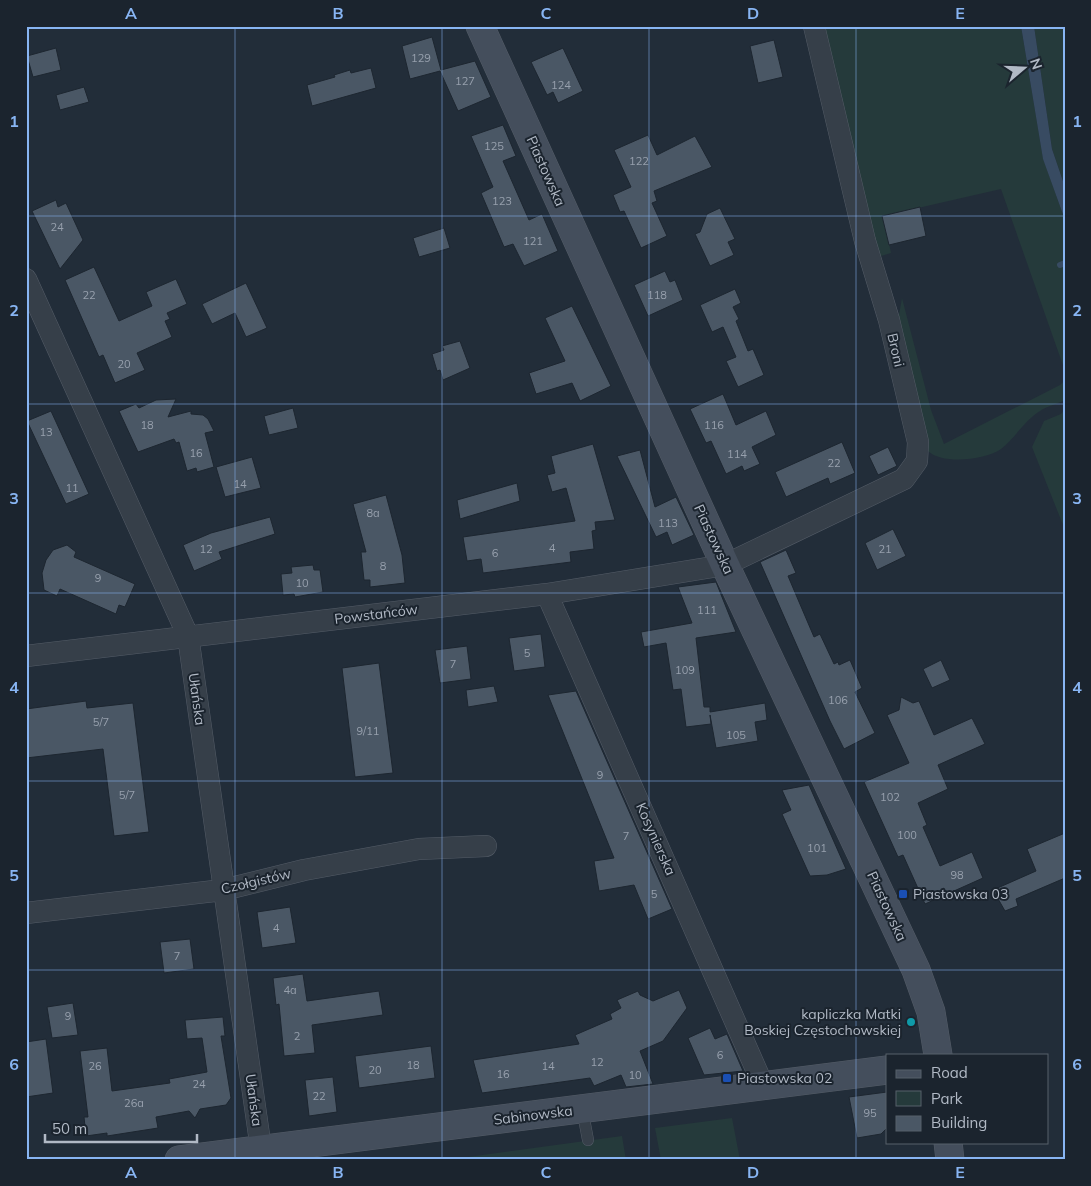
<svg xmlns="http://www.w3.org/2000/svg" width="1091" height="1186" font-family="Mulish,sans-serif">
<rect width="100%" height="100%" fill="#222d39"/>
<path fill="#253a3b" d="M824,26h197l22,132 22,62v151l-64,-182 -118,27 8,37 -10,3 -10,-16z
M1034,26h31v161l-13,-38z
M902,298l29,112 13,34 116,-59 5,-5v20c-8,4 -18,6 -25,11 -15,9 -25,27 -39,38 -15,11 -59,16 -73,2l-31,-125z
M1065,409v121l-33,-83 12,-26 17,-7z
M732,1118l8,42h-79l-6,-32z
M622,1136l4,24h-180z"/>
<path fill="#384b62" d="M1021,26h13l18,123 13,38v33l-22,-61z"/>
<g fill="none" stroke-linecap="round" stroke-linejoin="round">
<path stroke="#384b62" stroke-width="6" d="M1060,265l5,-2"/>
</g>
<path fill="#4a5765" stroke="#1d2630" d="M432,37l9,33 34,-9 16,36 -33,14 -18,-40 -30,8 -8,-33z
M774,40l9,37 -25,6 -8,-37z
M56,48l5,22 -28,7 -6,-21z
M563,48l20,43 -25,12 -5,-11 -6,3 -16,-33z
M371,68l5,20 -64,18 -5,-21 28,-8 -1,-2 16,-5 1,3z
M84,87l5,15 -29,8 -4,-15z
M503,125l13,31 -13,5 26,59 13,-6 16,37 -34,15 -11,-22 -9,3 -23,-54 12,-6 -22,-51z
M648,135l9,20 38,-19 17,31 -58,24 3,10 -5,2 15,33 -26,12 -17,-37 -4,1 -7,-17 18,-8 -17,-37z
M56,200l2,7 8,-4 17,37 -23,29 -28,-58z
M920,207l6,29 -37,9 -7,-29z
M720,208l15,31 -7,3 6,13 -24,11 -15,-32 5,-2 7,-18z
M444,228l6,20 -31,9 -6,-19z
M94,267l25,54 33,-15 -6,-14 30,-13 11,25 -20,9 3,6 -5,2 7,16 -35,16 8,17 -30,13 -12,-28 -4,2 -34,-77z
M665,271l5,11 5,-2 8,20 -35,16 -14,-31z
M246,283l21,45 -21,9 -11,-24 -23,11 -10,-20z
M735,289l6,14 -8,4 6,12 -3,2 12,30 5,-2 11,26 -26,12 -12,-26 10,-4 -13,-30 -11,5 -12,-27z
M572,306l39,80 -31,15 -8,-18 -36,11 -7,-21 36,-12 -20,-43z
M460,341l10,27 -27,12 -3,-10 -3,1 -5,-17 12,-4 -2,-4z
M723,394l13,31 30,-14 10,24 -24,12 8,17 -16,7 -2,-5 -16,8 -15,-33 -5,2 -16,-34z
M176,399l-8,18 23,-6v3l12,1 5,4 6,12 -9,2 9,34 -17,5 -1,-4 -9,3 -8,-29 -3,1 -2,-4 -36,13 -19,-41 17,-7 3,4 17,-8z
M293,408l5,20 -29,7 -5,-19z
M51,411l38,83 -23,10 -39,-83z
M842,442l13,31 -25,11 -2,-6 -42,19 -11,-25z
M593,444l22,76 -20,2 1,8 -4,1 2,18 -24,3 1,10 -88,11 -2,-14 -14,2 -4,-24 112,-16 -9,-33 -14,4 -5,-17 8,-2 -4,-17z
M888,447l9,19 -19,9 -9,-19z
M640,450l15,57 21,-10 18,38 -22,10 -5,-13 -11,5 -39,-81z
M252,457l9,31 -36,9 -9,-30z
M517,483l3,18 -60,18 -3,-19z
M386,495l16,60 3,28 -35,4v-7h-6l-3,-28h5l-13,-48z
M270,517l5,17 -56,18 3,7 -28,12 -11,-26 28,-12z
M893,529l13,27 -29,14 -12,-27z
M67,545l9,7 -2,5 61,27 -10,23 -6,-2 -3,9 -56,-25 -3,7 -13,-6 -2,-17 4,-13 7,-10z
M786,550l10,23 -8,3 26,61 6,-3 14,30 4,-2 1,3 11,-5 12,28 -7,4 20,41 -31,16 -14,-28 -70,-159z
M313,565l1,5h6l3,22 -28,5 -1,-3 -11,1 -2,-21 11,-1 -1,-6z
M716,582l20,50 -40,6 8,69h6v5l55,-9 2,17 -12,2 3,19 -42,7 -6,-33 1,9 -25,3 -5,-38 -8,1 -7,-47 -22,4 -3,-15 51,-9 -14,-36z
M541,634l4,33 -31,4 -5,-33z
M467,646l4,33 -31,4 -5,-33z
M941,660l9,20 -18,8 -9,-19z
M379,663l14,110 -38,4 -13,-109z
M494,686l4,16 -30,5 -2,-17z
M576,691l96,218 -24,10 -14,-34 -35,6 -5,-30 20,-3 -66,-163z
M901,697l12,6 6,-2 15,34 38,-17 13,26 -47,21 10,24 -30,14 9,22 -4,2 17,39 32,-14 11,26 -58,26 -22,-49 -5,2 -34,-75 45,-19 -22,-48 12,-5z
M86,701l1,7 46,-5 16,129 -35,4 -11,-87 -77,9v-49z
M809,785l37,84 -19,6 -17,1 -28,-62 9,-4 -9,-20z
M1065,833v45l-49,21 2,7 -13,5 -12,-21 43,-19 -9,-22z
M290,907l6,36 -34,5 -5,-36z
M190,939l4,30 -30,4 -4,-31z
M303,974l4,27 72,-10 4,24 -71,10 3,28 -31,3 -5,-52 -3,1 -3,-27z
M679,990l8,18 -24,33 -23,10 13,33 -27,3 -5,-12 -27,11 -4,-8 -108,15 -9,-33 106,-16 -4,-9 37,-16 -2,-5 11,-6 -4,-8 21,-9 2,4 13,6z
M73,1003l5,32 -26,3 -5,-31z
M223,1017l2,19h-4l10,62 -5,7 -26,4 -5,9 -6,-7 -33,6 2,11 -51,8v-3l-21,3 -2,-19h4l-8,-66 27,-3 5,43 58,-8 -1,-4 38,-7 -5,-34 -15,1 -2,-19z
M710,1028l5,11 12,-5 16,37 -39,4 -16,-37z
M46,1039l7,54 -27,4v-55z
M431,1046l4,32 -76,10 -4,-32z
M333,1077l4,35 -28,4 -4,-36z
M887,1092v36l-6,6 -24,4 -8,-41z"/>
<g fill="none" stroke-linecap="round" stroke-linejoin="round">
<defs>
<path id="lane" d="M582,1108l6,32"/>
<path id="street" d="M26,279l162,357 73,513
M547,594l216,491
M26,656l521,-62 178,-29 179,-86 13,-18 1,-19 -29,-122 -24,-79 -51,-215
M26,913l197,-23 81,-20 115,-21 67,-3"/>
<path id="secondary" d="M480,26l245,539 191,405 15,42 7,43
M948,1142l2,18
M179,1160l708,-90"/>
</defs>
<use href="#lane" stroke="#545c67" stroke-width="12"/>
<use href="#street" stroke="#545c67" stroke-width="22"/>
<use href="#secondary" stroke="#545c67" stroke-width="29"/>
<use href="#lane" stroke="#363f49" stroke-width="11"/>
<use href="#street" stroke="#363f49" stroke-width="21"/>
<use href="#secondary" stroke="#444e5c" stroke-width="28"/>
</g>
<path fill="none" stroke="#88b5f3" stroke-width="1" stroke-opacity="0.55" d="M235,26v1134M442,26v1134M649,26v1134M856,26v1134M26,216h1039M26,404h1039M26,593h1039M26,781h1039M26,970h1039"/>
<g fill="#1a4fb4" stroke="#1b242e" stroke-width="2">
<rect x="898" y="889" width="10" height="10" rx="2.5"/>
<rect x="722" y="1073" width="10" height="10" rx="2.5"/>
</g>
<circle fill="#0f9aa8" stroke="#1b242e" stroke-width="2" cx="911" cy="1022" r="5"/>
<g text-anchor="middle" dominant-baseline="central" stroke-width="4" stroke-linejoin="round" paint-order="stroke">
<g font-size="11" fill="#97a0ad">
<text x="421" y="58">129</text>
<text x="465" y="81">127</text>
<text x="561" y="85">124</text>
<text x="494" y="146">125</text>
<text x="639" y="161">122</text>
<text x="502" y="201">123</text>
<text x="57" y="227">24</text>
<text x="533" y="241">121</text>
<text x="89" y="295">22</text>
<text x="657" y="295">118</text>
<text x="124" y="364">20</text>
<text x="147" y="425">18</text>
<text x="714" y="425">116</text>
<text x="46" y="432">13</text>
<text x="196" y="453">16</text>
<text x="737" y="454">114</text>
<text x="834" y="463">22</text>
<text x="240" y="484">14</text>
<text x="72" y="488">11</text>
<text x="373" y="513">8a</text>
<text x="668" y="523">113</text>
<text x="552" y="548">4</text>
<text x="206" y="549">12</text>
<text x="885" y="549">21</text>
<text x="495" y="553">6</text>
<text x="383" y="566">8</text>
<text x="98" y="578">9</text>
<text x="302" y="583">10</text>
<text x="707" y="610">111</text>
<text x="527" y="653">5</text>
<text x="453" y="664">7</text>
<text x="685" y="670">109</text>
<text x="838" y="700">106</text>
<text x="101" y="722">5/7</text>
<text x="368" y="731">9/11</text>
<text x="736" y="735">105</text>
<text x="600" y="775">9</text>
<text x="127" y="795">5/7</text>
<text x="890" y="797">102</text>
<text x="907" y="835">100</text>
<text x="626" y="836">7</text>
<text x="817" y="848">101</text>
<text x="957" y="875">98</text>
<text x="654" y="894">5</text>
<text x="276" y="928">4</text>
<text x="177" y="956">7</text>
<text x="290" y="990">4a</text>
<text x="68" y="1016">9</text>
<text x="297" y="1036">2</text>
<text x="720" y="1055">6</text>
<text x="597" y="1062">12</text>
<text x="413" y="1065">18</text>
<text x="95" y="1066">26</text>
<text x="548" y="1066">14</text>
<text x="375" y="1070">20</text>
<text x="503" y="1074">16</text>
<text x="635" y="1075">10</text>
<text x="199" y="1084">24</text>
<text x="319" y="1096">22</text>
<text x="134" y="1103">26a</text>
<text x="870" y="1113">95</text>
</g>
<g font-size="14" fill="#b1b9c5" stroke="#1b242e">
<text transform="translate(546 171) rotate(66)">Piastowska</text>
<text transform="translate(896 350) rotate(77)">Broni</text>
<text transform="translate(714 539) rotate(65)">Piastowska</text>
<text transform="translate(376 614) rotate(-7)">Powstańców</text>
<text transform="translate(197 699) rotate(82)">Ułańska</text>
<text transform="translate(656 839) rotate(66)">Kosynierska</text>
<text transform="translate(256 881) rotate(-13)">Czołgistów</text>
<text transform="translate(887 906) rotate(65)">Piastowska</text>
<text transform="translate(254 1100) rotate(82)">Ułańska</text>
<text transform="translate(533 1115) rotate(-7)">Sabinowska</text>
</g>
<g font-size="14" fill="#b1b9c5" stroke="#1b242e" text-anchor="start">
<text x="913" y="894">Piastowska 03</text>
<text x="901" y="1014" text-anchor="end">kapliczka Matki<tspan x="901" dy="16">Boskiej Częstochowskiej</tspan></text>
<text x="737" y="1078">Piastowska 02</text>
</g>
</g>
<rect width="1091" height="1186" fill="none" stroke="#1b242e" stroke-width="55"/>
<rect x="886" y="1054" width="162" height="90" fill="#1b242e" stroke="#57606a"/>
<rect x="896" y="1070" width="25" height="8" fill="#444e5c" stroke="#57606a"/>
<text x="931" y="1078" font-size="15" fill="#b1b9c5">Road</text>
<rect x="896" y="1091" width="25" height="15" fill="#253a3b" stroke="#57606a"/>
<text x="931" y="1104" font-size="15" fill="#b1b9c5">Park</text>
<rect x="896" y="1116" width="25" height="15" fill="#4a5765" stroke="#57606a"/>
<text x="931" y="1128" font-size="15" fill="#b1b9c5">Building</text>
<g transform="translate(1024 68) rotate(71)" stroke="#1b242e" stroke-width="4" paint-order="stroke">
<path d="M0-4L9 19L0 12L-9 19Z" fill="#b1b9c5"/>
<text y="-8" font-size="14" font-weight="bold" text-anchor="middle" fill="#b1b9c5">N</text>
</g>
<path d="M45 1134v8h152v-8" fill="none" stroke="#b1b9c5" stroke-width="2.5"/>
<text x="52" y="1134" font-size="15" fill="#b1b9c5" stroke="#1b242e" stroke-width="4" paint-order="stroke">50 m</text>
<rect x="28" y="28" width="1036" height="1130" fill="none" stroke="#88b5f3" stroke-width="2"/>
<g font-size="16" text-anchor="middle" font-weight="bold" fill="#88b5f3">
<text x="131" y="19">A</text>
<text x="338" y="19">B</text>
<text x="546" y="19">C</text>
<text x="753" y="19">D</text>
<text x="960" y="19">E</text>
<text x="14" y="127">1</text>
<text x="1077" y="127">1</text>
<text x="14" y="316">2</text>
<text x="1077" y="316">2</text>
<text x="14" y="504">3</text>
<text x="1077" y="504">3</text>
<text x="14" y="693">4</text>
<text x="1077" y="693">4</text>
<text x="14" y="881">5</text>
<text x="1077" y="881">5</text>
<text x="14" y="1070">6</text>
<text x="1077" y="1070">6</text>
<text x="131" y="1178">A</text>
<text x="338" y="1178">B</text>
<text x="546" y="1178">C</text>
<text x="753" y="1178">D</text>
<text x="960" y="1178">E</text>
</g>
</svg>
